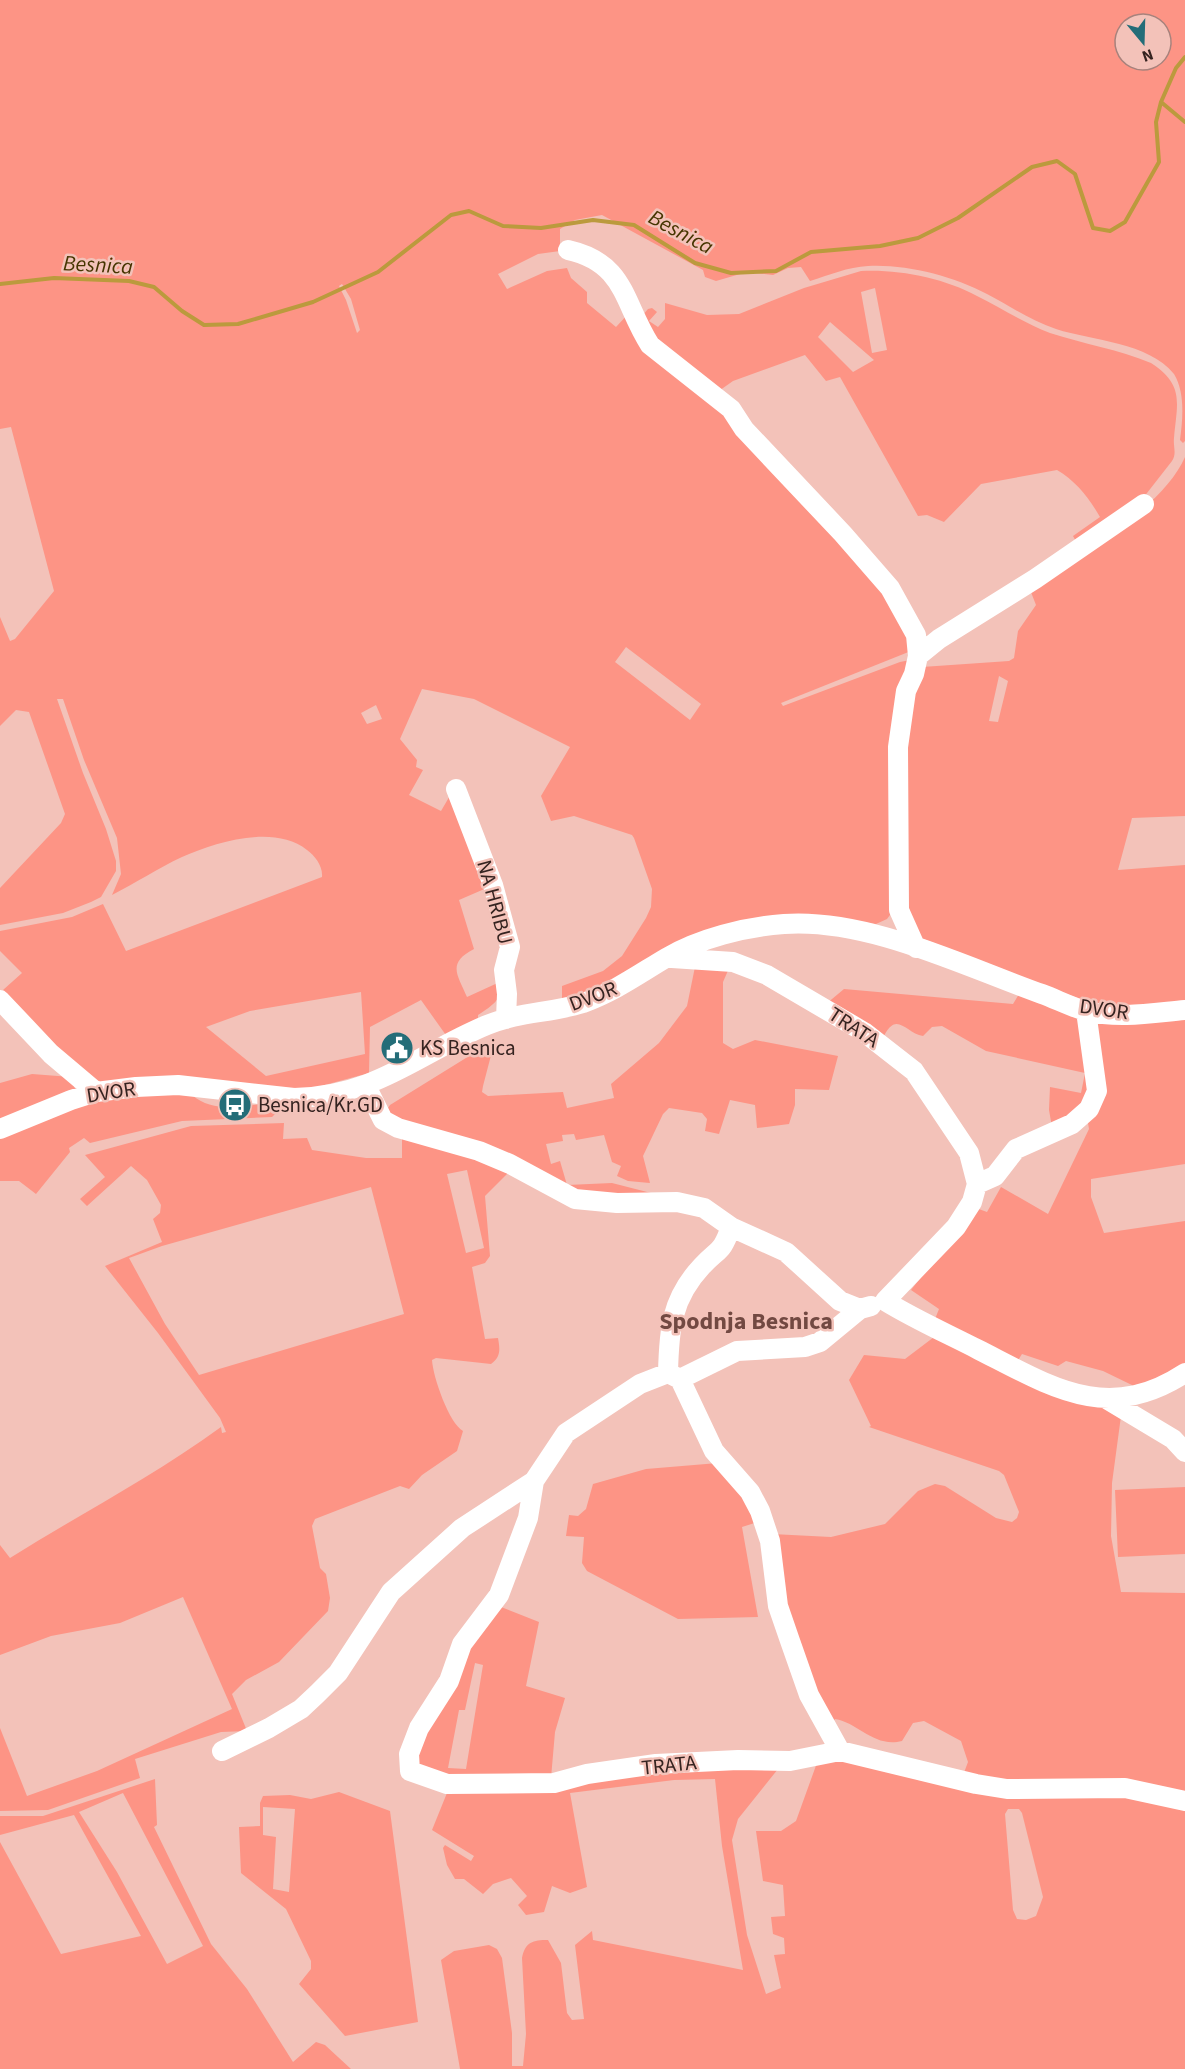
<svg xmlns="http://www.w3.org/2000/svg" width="1185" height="2069" font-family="'Source Sans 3',sans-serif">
<rect width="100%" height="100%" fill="#f3c2b9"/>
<path fill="#fd9485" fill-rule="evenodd" d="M0,0h1185v441l-2,2 -3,-3c3,-22 5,-48 -6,-66 -26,-32 -81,-33 -118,-45 -25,-8 -46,-23 -69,-35 -34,-18 -81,-30 -119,-28 -20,1 -39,9 -58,15l-9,-14 -13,1 -15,7 -26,-3 -31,9 -11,-4 -2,-7 -101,-55 -27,5 -15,9v22l-22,3 -40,20 9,15 40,-18 20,-3 4,10 16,14v11l29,24 13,-14 87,89 183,209 12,40 -130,52 2,3 117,-44 10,-2 -17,251 -6,8 -11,5 -84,-8 -230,85v-15l41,-15 19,-15 24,-38 5,-11 1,-18 -18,-51 -2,-3 -58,-19 -23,5 -10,-25 29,-49 -96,-48 -52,-10 -22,50 17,21 -1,7 7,3 -14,25 32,16 14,-24 34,100 -30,13 15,49c-27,14 -17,25 -7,48l35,-16c0,19 -9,24 -24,34v6l-30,17 -27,-38 -51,27 -1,46 -59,16 -217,-4 -45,-40 -45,-55 19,-17 -22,-22v-20l72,-14 31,-13 23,47 196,-74c1,-11 -7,-21 -15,-27 -33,-26 -91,-8 -125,7 -24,11 -46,26 -70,38l9,-21 -4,-36 -33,-78 -21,-61h-6l26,74 23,56 10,32v10l-15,26 -10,5 -28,11 -63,12v-37l61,-65 4,-9 -36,-102 -13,-2 -16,16v-109l10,24 5,-2 39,-48 -43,-164 -11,2zM1125,24h36v36h-36zM342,284l9,15 9,31 -3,3 -11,-33 -7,-14zM626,647l75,57 -11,16 -75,-58zM376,705l6,14 -15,5 -6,-11zM361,992l4,62 -99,22 -60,-49 44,-16z
M861,271c38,-2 83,7 116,25 24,12 47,27 73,37 33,11 68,16 101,30 34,22 26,40 23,75 -1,9 3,15 -2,23l-32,41 -62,43 -5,-9 27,-19c-11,-19 -24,-36 -43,-47l-76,14 -37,38 -17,-7 -9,1 -78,-139 -14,4 -21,-26 -72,26 -17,12 -66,-53 -8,-24 6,-7 4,-1 5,4 -8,9 9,6 7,-8v-16l42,12 32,-1 65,-26zM875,288l12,62 -15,3 -11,-61zM830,322l44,38 -21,12 -35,-35z
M1185,457v359l-53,2 -14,52 67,-5v138l-52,4 -35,-2 -49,-17 -133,-52 -15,-59v-127l21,-83 87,-6 5,-3 4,-27 18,-26 -7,-18c47,-32 133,-77 156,-130zM999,676l9,5 -10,41 -9,-1z
M696,962l34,4 -7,16v61l10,6 22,-9 83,16 -9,34 -34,-1v16l-6,19 -32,4 -2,-23 -25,-5 -11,34 -14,-3 2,-12 -5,-6 -33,-5 -6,6 -20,42 7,27 -22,-2 -11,-5 4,-10 -9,-4 -8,-27 -28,5 -2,-6 -12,1 1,6 -17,3 5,20 9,-3 7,24 45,-2 39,10 3,4 -77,-3 -183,-72 -6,-14 2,-3 105,-65 -12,46 -1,6 6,4 75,-4 4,16 47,-10 -3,-14 48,-41 28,-37z
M844,989l169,15 6,-10 61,20 11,85 -39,28 -3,-17 1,-23 31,6 4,-20 -99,-22 -44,-25 -10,1 -9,9c-18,-3 -27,-28 -41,4l-56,-36z
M1185,1017v147l-94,15v18l13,36 81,-12v147l-49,19 -33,-16 -37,-10 -8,5 -36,-12 -7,11 -82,-41 6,-15 -28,-19 65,-82 11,4 14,-25 47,27 41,-85 -2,-12 6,-95z
M32,1074l39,3 4,12 -75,31v-37z
M131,1094l61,1c24,21 59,8 87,8l3,4 -10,10 -90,4 -92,22 -6,-5 -15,10 1,4 -34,42 -17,-13h-19v-45l93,-35z
M284,1123l-1,16 24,-1 5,12 54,8h36v-21l41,6 67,28 -25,25 5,60 -5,7 -13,4 13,72 13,-1c2,11 3,19 -7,26l-55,-6 -4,2c1,17 17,63 31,71l-6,20 -35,24 -13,14 -9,-3 -85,33 -3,7 8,42 6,6 4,24 -2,13 -49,51 -33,18 -14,14 15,37 -26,1 -86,27 5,19 -92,32 -48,1v-83l27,68 70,-25 135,-62 -49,-112 -63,26 -69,13 -51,19v-110l10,13c70,-44 144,-82 211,-131l1,6 4,-1 -6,-14 -62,-85 -53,-67 57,-24 -9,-23 7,-6 1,-8 -14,-25 -16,-14 -44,40 -7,-7 25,-22 -20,-22 106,-29zM467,1170l17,78 -18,5 -19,-79zM371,1187l33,127 -205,61 -34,-51 -36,-66 33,-12z
M938,1334l171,72 12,10 -9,67 -1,53 10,56 64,1v476h-725l-19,-109 13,-9 35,-6 8,4 5,9 10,75v33h11l3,-32 -4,-76c3,-16 11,-18 26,-18l13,23 6,50 5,7 12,-1 -9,-74 17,-14 1,9 150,30 -21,-124 -7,-67 -41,1 -104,13 17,94 -17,6 -18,-7 -8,26 -18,3 -8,-10 9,-9 -16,-18 -18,6 -10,10 -19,-15h-9l-8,-14 -4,-17 2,-3 26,16 3,-5 -42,-26 17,-42 333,-24 -44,55 -6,21 15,95 19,59 15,-6 -7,-33 11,-1 -1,-16 -11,-4 -2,-17 14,-1 -2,-31 -20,-4 -7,-50h25l15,-10 22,-61 16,-3 128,21 6,-16 -7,-21 -37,-20 -11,2 -11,18c-28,7 -43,-18 -67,-22l-5,7 -48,-122 -10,-70 59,3 54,-13 33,-33 17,-7 10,2 51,32 16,4 5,-4 2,-6 -15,-37 -5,-4 -130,-44 2,-1 -22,-46 15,-25 41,4zM1008,1809h11l3,4 21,84 -7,19 -10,4 -9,-1 -4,-9 -8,-96z
M718,1463l43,58 -19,6 16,90 -80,2 -91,-48 -5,-8 2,-26 -18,-1 3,-21 9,1 8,-7 7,-25 53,-15z
M1185,1487v67l-67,3 -3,-67z
M496,1605l43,17 -13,64 39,12 -10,34 -4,46 -68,4 -68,-15 5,-33 46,-89zM475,1663l8,2 -17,104 -18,-1 11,-58h6z
M155,1779l2,46 -3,2 57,117 36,45 46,73 23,-20 9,3 26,24h-351v-227l61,112 80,-18 -67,-121 -74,20v-19h43zM123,1793l80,153 -36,18 -50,-92 -38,-60z
M339,1792l51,19 28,211 -73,14 -46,-52 12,-15v-8l-25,-52 -45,-36 -2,-46 21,-1v-23l3,-7 27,-1 21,4zM263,1807l32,2 -6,83 -16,-3 3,-52 -13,-2z"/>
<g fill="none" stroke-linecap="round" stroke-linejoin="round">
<path stroke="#bb9a3d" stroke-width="4" d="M1161,102l15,-34 9,-11
M0,284l54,-6 75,3 25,6 28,24 22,14 34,-1 75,-22 65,-30 73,-57 18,-4 34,15 38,2 52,-8 41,5 61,38 36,10 45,-2 35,-19 69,-6 38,-8 40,-20 74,-51 25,-6 18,13 18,54 17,3 15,-9 34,-60 -3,-40 5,-20 24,20"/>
<path stroke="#fff" stroke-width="20" d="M568,250c58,13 55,53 82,95l81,64 13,20 99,105 47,54 26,47 2,21
M456,789l37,96 17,62 -6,23 3,24 -1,25
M916,948l-17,-38 -1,-163 8,-56 8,-17 4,-18 21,-17 96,-60 109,-75
M672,958l61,4 34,13 97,57 50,39 55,82 8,31 -5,18 -16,25 -71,74c31,19 63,33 94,49 73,37 128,74 206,23
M0,1000l51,54 45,38
M366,1086l17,34 15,8 81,23 31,13 65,35 42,4 60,-1 27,6 27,19 55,25 54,49 20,8 11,-3
M0,1129l71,-29 25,-8 40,-5 42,-2 116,13c83,-2 123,-44 193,-73 31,-13 65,-12 96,-22 31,-11 56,-29 83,-45 34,-20 79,-31 118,-34 84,-6 179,42 258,70 14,5 29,13 44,17 33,8 66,2 99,-1
M977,1184l18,-8 21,-27 56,-25 17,-15 8,-18 -11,-80
M668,1373c1,-43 3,-74 34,-107 18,-19 19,-12 29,-39
M680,1379l34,72 36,41 10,19 10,30 8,65 11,32 20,57 31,56
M1108,1400l65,39 12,13
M534,1481l-6,37 -29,77 -37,49 -13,37 -30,47 -10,26 1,17 37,13 107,-1 33,-9 69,-10 82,-4 52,1 50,-10 136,33 31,5 118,-1 60,13
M222,1751l47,-23 32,-19 16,-15 21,-21 53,-81 71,-64 72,-47 32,-48 74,-49 28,-11 12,6 57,-28 68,-4 15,-5 40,-33"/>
</g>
<defs>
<symbol id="civic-disc" viewBox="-11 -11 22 22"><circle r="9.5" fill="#246d78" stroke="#f3c2b9"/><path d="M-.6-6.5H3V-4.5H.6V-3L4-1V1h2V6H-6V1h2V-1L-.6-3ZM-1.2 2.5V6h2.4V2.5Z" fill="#fff"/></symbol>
<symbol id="bus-disc" viewBox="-11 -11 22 22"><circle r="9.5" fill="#246d78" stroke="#f3c2b9"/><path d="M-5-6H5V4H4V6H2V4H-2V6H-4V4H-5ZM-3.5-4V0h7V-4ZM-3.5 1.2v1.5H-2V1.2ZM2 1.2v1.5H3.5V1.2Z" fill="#fff"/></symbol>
</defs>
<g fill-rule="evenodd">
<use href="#civic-disc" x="378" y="1029" width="38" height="38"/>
<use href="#bus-disc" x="216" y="1086" width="38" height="38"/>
</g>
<g text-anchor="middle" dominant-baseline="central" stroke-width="5" stroke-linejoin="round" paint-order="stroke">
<g font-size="21" fill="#352320" stroke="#f3c2b9">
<text transform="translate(495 902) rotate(75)">NA HRIBU</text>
<text transform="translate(593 996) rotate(-21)">DVOR</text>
<text transform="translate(1104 1009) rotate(8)">DVOR</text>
<text transform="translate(854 1027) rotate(33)">TRATA</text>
<text transform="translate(111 1092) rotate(-9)">DVOR</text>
<text transform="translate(669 1765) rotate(-6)">TRATA</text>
</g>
<g font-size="21" fill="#352320" stroke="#f3c2b9" text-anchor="start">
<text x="420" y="1048">KS Besnica</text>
<text x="258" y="1105">Besnica/Kr.GD</text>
</g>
<g font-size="22" font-style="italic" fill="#463500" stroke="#f3c2b9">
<text transform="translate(681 232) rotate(28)">Besnica</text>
<text transform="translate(98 265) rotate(3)">Besnica</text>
</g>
<g font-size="24" font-weight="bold" fill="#724942" stroke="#f3c2b9">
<text x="746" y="1321">Spodnja Besnica</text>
</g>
</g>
<g transform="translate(1143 42) rotate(161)"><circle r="28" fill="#f3c2b9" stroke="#a7827c" stroke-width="1.5"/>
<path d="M0-4.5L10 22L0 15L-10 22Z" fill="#246d78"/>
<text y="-9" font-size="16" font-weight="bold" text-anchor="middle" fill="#352320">N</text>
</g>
</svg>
